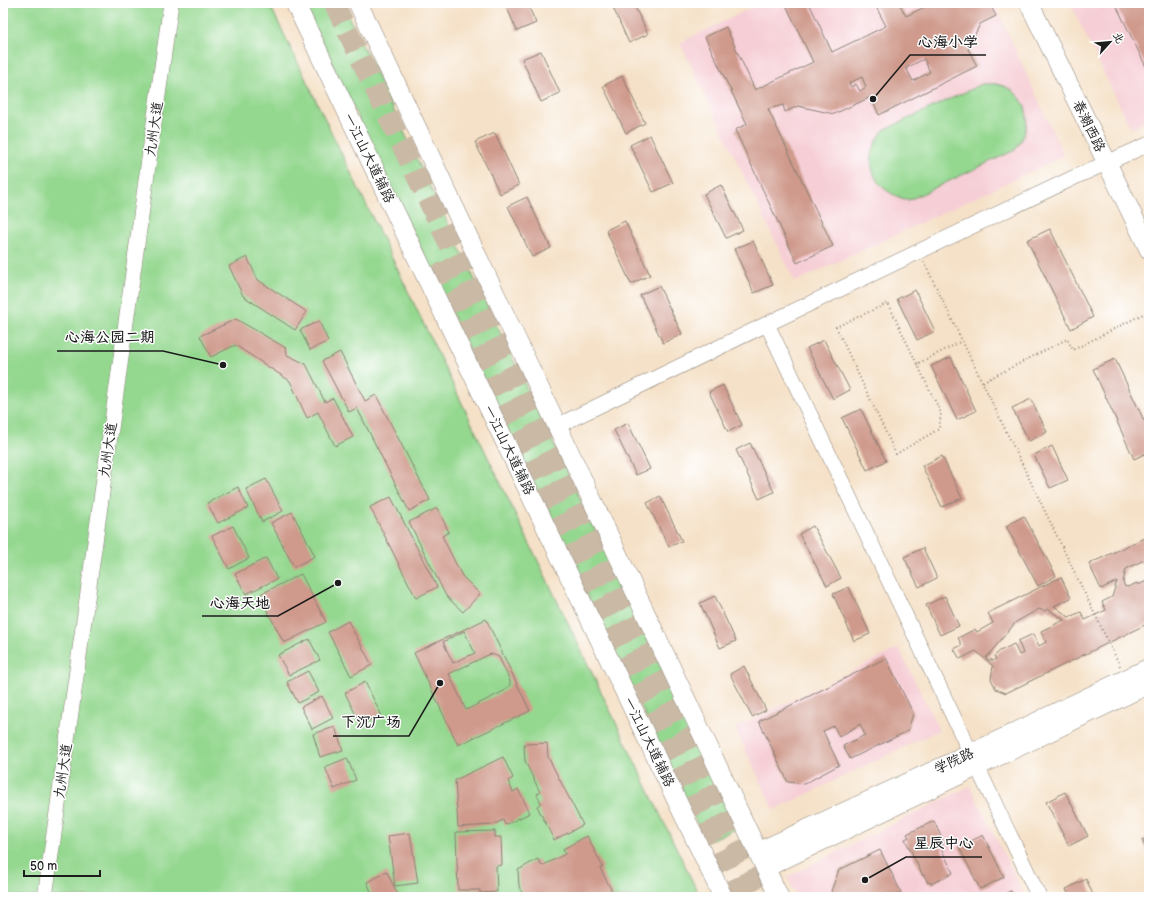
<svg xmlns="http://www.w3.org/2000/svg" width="1152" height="900" font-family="'Balsamiq Sans','LXGW WenKai TC',sans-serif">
<rect width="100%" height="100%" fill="#fff"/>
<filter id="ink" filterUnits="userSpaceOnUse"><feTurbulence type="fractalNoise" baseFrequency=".025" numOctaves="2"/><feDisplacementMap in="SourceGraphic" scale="8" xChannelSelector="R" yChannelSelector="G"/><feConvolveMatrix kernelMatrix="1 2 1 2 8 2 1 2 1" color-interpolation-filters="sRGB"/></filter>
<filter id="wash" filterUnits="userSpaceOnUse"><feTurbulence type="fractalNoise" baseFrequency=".012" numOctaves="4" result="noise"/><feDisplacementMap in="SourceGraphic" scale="16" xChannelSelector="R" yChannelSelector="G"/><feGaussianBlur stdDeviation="0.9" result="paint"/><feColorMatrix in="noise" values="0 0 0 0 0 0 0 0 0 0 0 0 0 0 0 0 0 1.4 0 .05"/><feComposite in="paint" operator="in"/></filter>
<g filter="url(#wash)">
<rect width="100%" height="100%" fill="#f5e1c7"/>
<path fill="#f6cfd6" d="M761,3h233l70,153 -269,126 -115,-239z
M1070,3h79v117l-18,9z
M899,648l40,82 -165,80 -39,-82z
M970,786l55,111h-117l-1,-2 -3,2h-107l-10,-20z"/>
<path fill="#94d890" stroke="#587a56" d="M3,3h266l431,894h-697z
M303,3h39l396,825 -32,14z
M982,84c6,0 13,-1 18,1 5,1 10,4 14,7 19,16 15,40 1,58l-106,50c-37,-8 -49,-40 -25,-70z"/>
<g id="blocks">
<path fill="#cf998b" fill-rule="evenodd" d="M505,3h22l9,20 -19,8z
M611,3h22l15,31 -19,9z
M785,3h24l23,49 54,-26 -12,-23h25l7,13 27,-13h56l7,13 -16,8 -12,25 9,17 -98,49 -8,-18 -37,17 -36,-8 -13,6 -2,-7 -15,4 65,137 -36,17 -62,-133 12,-6 -42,-87 21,-10 29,63 58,-28zM924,59l6,13 -17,9 -7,-13zM862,77l4,10 -6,4 -4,-7 -5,3 -2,-4z
M1115,3h34v70z
M541,51l19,42 -19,9 -19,-43z
M622,76l23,47 -19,10 -23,-47z
M495,133l24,52 -19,9 -25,-52z
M650,135l23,48 -20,9 -23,-47z
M721,185l22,45 -17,8 -22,-44z
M527,197l24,51 -19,9 -24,-51z
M625,221l25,54 -19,9 -25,-54z
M1050,229l43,88 -22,12 -44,-89z
M753,241l20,44 -19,8 -20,-44z
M247,257l11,23 49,32 -12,18 -52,-34 -14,-30z
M659,286l23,48 -19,9 -23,-48z
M915,290l20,41 -18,9 -20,-41z
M236,319l50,29 1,7 19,9 19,38 8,-4 20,39 -18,9 -17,-34 -11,6 -17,-37 -55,-36 -24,12 -11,-21z
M319,321l9,20 -18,9 -10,-20z
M824,340l26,50 -17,9 -26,-51z
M340,352l25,49 11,-6 54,105 -21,11 -52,-103 -8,4 -27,-51z
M951,357l25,54 -19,9 -26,-54z
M1115,359l34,72v21l-15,7 -41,-90z
M723,385l19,40 -14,7 -19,-40z
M1031,399l16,33 -18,9 -17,-33z
M861,409l25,52 -19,9 -25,-52z
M628,423l22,46 -14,6 -22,-45z
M750,443l24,49 -15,7 -23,-49z
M1052,446l16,34 -18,8 -16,-33z
M942,456l20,42 -20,9 -20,-41z
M266,479l17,32 -21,11 -16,-33z
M238,487l10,21 -30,15 -11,-20z
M660,496l22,45 -13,6 -22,-44z
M391,497l46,90 -21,11 -46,-91z
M437,508l12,24 -7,4 20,40 18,18 -17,18 -17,-16 -37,-74z
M292,512l23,44 -21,11 -23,-44z
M1024,516l32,60 -18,10 -32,-60z
M233,526l16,32 -20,11 -17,-33z
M813,526l28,52 -14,8 -28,-52z
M1144,538l5,10v14l-7,-1 -16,8 -3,13 2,5 2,-1 1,1 9,-4 1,2 11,-5v43l-143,70 -10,-4 -5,-10 2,-13 -17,-15 -16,8 -6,-10 8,-4 -4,-7 17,-9 2,3 16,-9 -5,-10 73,-36 10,21 -17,8 15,11 12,-5 4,8 21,-10 -4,-8 10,-5 5,-16 -16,8 -12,-25zM1039,609l5,2 4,-2 16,11 -23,11 5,11 -7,4 -6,-12 -15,7 5,12 -4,2 -5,-11 -14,7 -6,5 2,3 -4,2 -1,-2 -2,2 -2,-2 -1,-2 4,-3v-1l26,-31z
M923,548l14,30 -18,9 -15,-30z
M266,558l11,21 -31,15 -11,-20z
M301,574l25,48 -42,21 -25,-48z
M849,587l21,47 -16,7 -21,-47z
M715,596l21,45 -16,7 -20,-45z
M945,596l14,30 -19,9 -14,-30z
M486,619l44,92 -72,34 -44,-92zM464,631l11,22 -22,10 -10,-21zM492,654l7,3 11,24v4l-6,6 -38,19 -17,-36 39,-19z
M348,621l24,44 -21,11 -23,-44z
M309,639l11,21 -31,15 -11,-20z
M886,658l27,55 -5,18 -58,28 -7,-13 22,-11 -5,-11 -21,13 -5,-11 -11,5 16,34 -35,19 -16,-2 -29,-61z
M744,666l22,44 -14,7 -22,-43z
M308,671l11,21 -21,11 -11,-21z
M365,682l16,32 -20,11 -16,-32z
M322,696l11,22 -21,11 -11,-22z
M335,727l8,23 -23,7 -7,-23z
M547,743l1,14 35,68 -29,15 -17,-34 4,-3 -4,-9 3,-2 -15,-31 -1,-17z
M503,757l10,21 -5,3 5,11 5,-3 12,24 -25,12 -2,-5 -10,5 -35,2 -3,-47z
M347,758l9,22 -22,9 -9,-22z
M1065,792l23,44 -19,10 -23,-44z
M934,821l9,20 -1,9 11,23 -22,11 -1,-2 -2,1 -4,-8 -1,1 -18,-37 4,-2 -2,-3z
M495,831v6h6l1,28 -6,1 1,26 -17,1v-3h-22l-2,-58z
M410,833l8,50 -23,3 -7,-50z
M983,835l21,42 -24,12 -21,-42z
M587,836l16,31 -3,1 14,27 -4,2h-86l-5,-11 -1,-16 20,-11 4,7 23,-12 -2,-5z
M1149,837v18l-7,-15z
M880,850l21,42 -9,5h-57l-4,-6 8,-21z
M387,872l12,25h-26l-6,-15z
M1086,879l8,18h-24l-4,-8z
M1011,891l3,6h-15z"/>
</g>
</g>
<g filter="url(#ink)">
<use href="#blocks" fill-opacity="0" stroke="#887e72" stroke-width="1"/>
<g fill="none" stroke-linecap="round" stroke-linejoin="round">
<path stroke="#cabaa5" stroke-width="21" stroke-dasharray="21 10" stroke-linecap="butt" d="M334,3l427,894
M441,262l300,635"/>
<defs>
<path id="minor" d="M767,324l272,573
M557,426l210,-102 308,-147 74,-33
M45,897l126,-894"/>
<path id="major" d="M295,3l428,894
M358,3l421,894
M1029,3l120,246
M758,852l212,-98 179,-86
M765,868l384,-184"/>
</defs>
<use href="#minor" stroke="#887e72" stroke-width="16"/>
<use href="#major" stroke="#887e72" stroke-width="20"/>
<path stroke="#887e72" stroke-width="2" stroke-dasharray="1 3" stroke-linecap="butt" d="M924,262l196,404
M917,364l24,49 -2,16 -43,25 -60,-127 52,-24 29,61 45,-23
M983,382l84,-43 6,11 76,-39"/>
<use href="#minor" stroke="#fff" stroke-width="15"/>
<use href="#major" stroke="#fff" stroke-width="19"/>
</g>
</g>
<g text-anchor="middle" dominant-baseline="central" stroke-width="3" stroke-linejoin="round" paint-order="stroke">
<g font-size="14" fill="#1c1c1c" stroke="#fff">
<text transform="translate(1089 126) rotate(64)">春潮西路</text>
<text transform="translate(154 129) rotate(-82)">九州大道</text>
<text transform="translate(369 158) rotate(64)">一江山大道辅路</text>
<text transform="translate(108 450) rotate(-82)">九州大道</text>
<text transform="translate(509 450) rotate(64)">一江山大道辅路</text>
<text transform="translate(649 742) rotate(64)">一江山大道辅路</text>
<text transform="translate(954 761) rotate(-25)">学院路</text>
<text transform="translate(63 771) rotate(-82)">九州大道</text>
</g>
</g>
<path fill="none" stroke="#1c1c1c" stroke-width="1.5" d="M873 99L910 55H986M223 365L163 351H57M338 583L278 616H202M440 683L409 736H333M865 880L906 857H982"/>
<g fill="#1c1c1c" stroke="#fff" stroke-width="1.5">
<circle cx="873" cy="99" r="4"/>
<circle cx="223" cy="365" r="4"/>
<circle cx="338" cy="583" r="4"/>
<circle cx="440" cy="683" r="4"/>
<circle cx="865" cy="880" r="4"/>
</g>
<g font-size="15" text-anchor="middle" font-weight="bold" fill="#1c1c1c" stroke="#fff" stroke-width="3" stroke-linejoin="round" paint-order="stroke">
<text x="948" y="47">心海小学</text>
<text x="110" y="342">心海公园二期</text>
<text x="240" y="608">心海天地</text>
<text x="371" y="727">下沉广场</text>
<text x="944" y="848">星辰中心</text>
</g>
<rect width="1152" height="900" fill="none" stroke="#fff" stroke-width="16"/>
<g transform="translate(1110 42) rotate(63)" stroke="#ffffff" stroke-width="3" paint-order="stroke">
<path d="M0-3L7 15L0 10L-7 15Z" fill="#1c1c1c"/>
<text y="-6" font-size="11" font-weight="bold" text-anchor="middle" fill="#1c1c1c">北</text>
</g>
<path d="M24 870v6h76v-6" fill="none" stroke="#1c1c1c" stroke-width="2"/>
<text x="30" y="870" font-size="12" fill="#1c1c1c" stroke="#ffffff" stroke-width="3" paint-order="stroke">50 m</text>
</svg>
